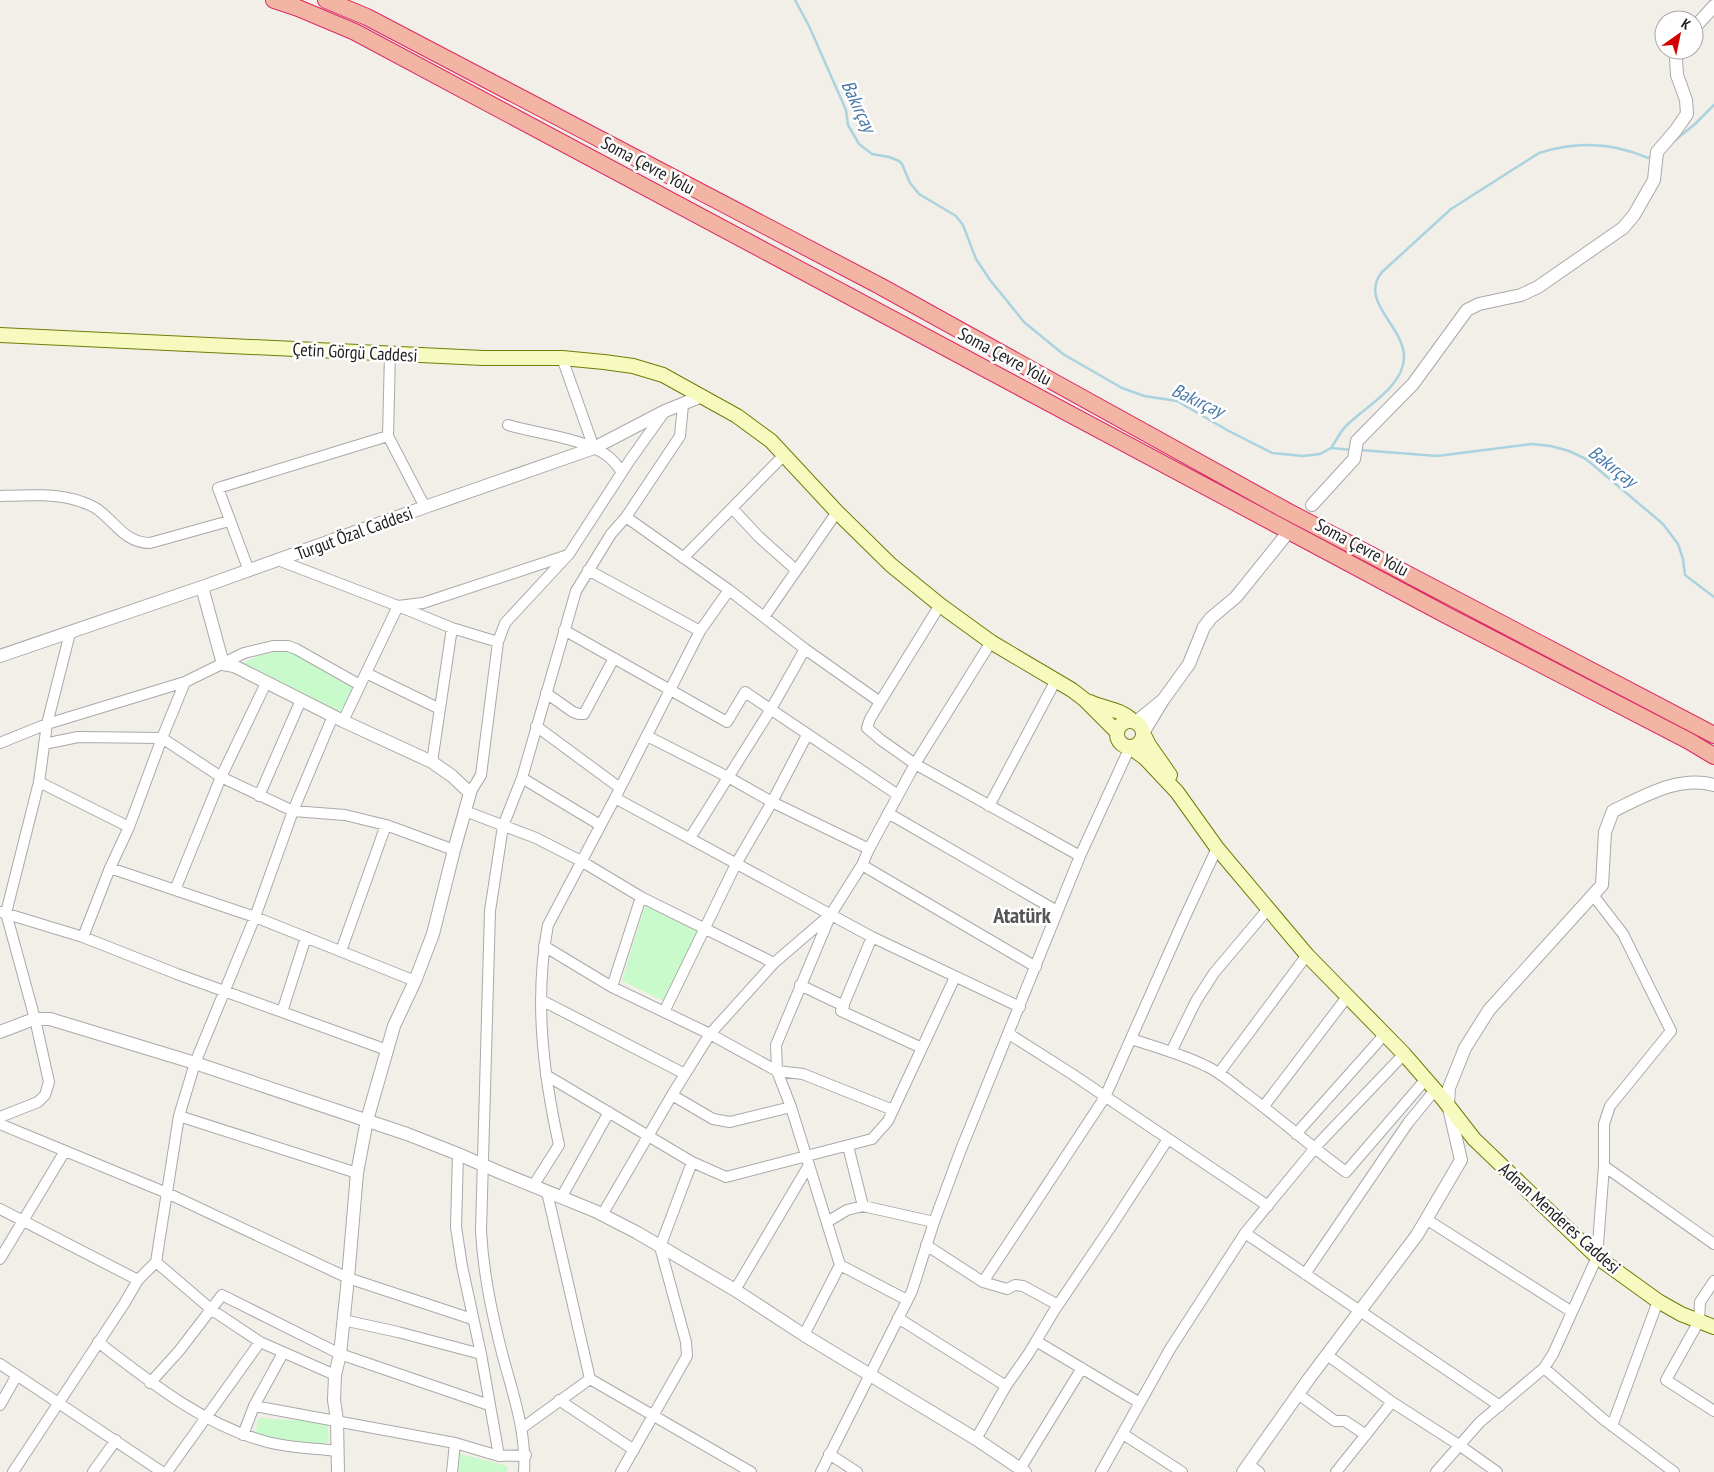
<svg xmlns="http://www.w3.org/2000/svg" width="1714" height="1472" font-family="'PT Sans Narrow',sans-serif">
<rect width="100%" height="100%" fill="#f2efe9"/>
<path fill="#c8facc" d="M285,650l8,2 61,35 -16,29 -99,-51 19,-9z
M645,905l53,26 -32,71 -44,-21z
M258,1418l69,4 2,18 -6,5 -68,-8z
M460,1454l48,12 -1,6h-49z"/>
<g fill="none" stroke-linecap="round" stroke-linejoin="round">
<path stroke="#aad3df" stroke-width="2.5" d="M795,0l14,26 37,84 2,15 11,19 13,10 17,3 10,4 3,3 8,19 9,11 37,22 7,9 13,34 14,21 34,42 39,32 59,34 22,8 33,5 50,29 45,23 31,3 17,-2 11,-6 21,2
M1673,142l22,-18 19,-19
M1331,448c5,-7 9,-16 15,-22 19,-19 57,-39 58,-68 1,-32 -46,-56 -22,-86l69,-63 88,-56c37,-12 73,-11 109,5l4,-2
M1360,450l77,6 95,-12 19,2 18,5 17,8 77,65 15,20 5,15 2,16 29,22"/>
<defs>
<path id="minor" d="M390,353l-2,83 37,71
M562,358l32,90
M508,425c30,9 77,13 101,32 5,4 9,10 13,15
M0,496c25,-1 58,-3 82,6 6,2 15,6 20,11 16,13 25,30 48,30l79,-22
M732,508l27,29 37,33
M626,517l103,73 76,59 75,53
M683,558l101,-103
M278,560l120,46 54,22 46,14
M588,570l112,61
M249,571l-31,-83 170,-52
M940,605l-60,97 -10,17 -3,9 14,12 34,24 165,92
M764,617l73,-105
M564,630l163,92 18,-30 153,103
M366,673l74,36
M546,693l27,19 6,2h5l30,-56
M343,721l55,-115 25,-3 145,-48
M536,726l84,62
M647,736l81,41 44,25 97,47
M0,743l47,-19 138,-42 59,-29 29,-7h15l8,3 64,36
M44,744l34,-7 84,1 59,39 72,34 52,4 41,10 68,25
M432,762l20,-134
M522,778l78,47
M39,782l90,45
M470,793l11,-18 17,-133 7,-19 64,-69 61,-94 35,-49
M259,796l42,-96
M615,798l257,139 148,70
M989,806l67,-126
M465,811l71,27 45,23 60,36 133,66 -64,71 -98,-47 -68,-41
M888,813l169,98
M690,838l81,-129 34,-60
M862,865l174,102
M110,868l145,49 160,64
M175,890l46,-113 45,-94
M1,912l82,25 94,37 210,76
M831,914l-55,131 1,26 14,36 49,158 67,35
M83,937l27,-69 19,-41 33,-89 23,-56
M872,937l-31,74 81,37
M341,951l45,-126
M774,963l57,-49 31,-49 7,-16 46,-85 76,-122
M800,985l44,21
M612,987l29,-90
M541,1000l144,74
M282,1012l24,-75
M664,1012l72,-148 36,-62 35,-67
M1009,1034l63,40 196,132
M1131,1039c25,8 51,15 75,27 13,6 24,15 35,24 36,26 69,56 105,82l80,-93
M1171,1052l25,-51 18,-28 54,-64
M1219,1073l88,-118
M546,1075l146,87 34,15 146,-38 16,-18 67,-144
M672,1095l41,24 17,3 61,-15
M1264,1106l83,-109
M179,1116l178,57
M0,1117l38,-15 7,-7 4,-13 -14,-63 -29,-106 33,-131 8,-58 23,-91
M0,1124l167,69 181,85 124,41
M1296,1134l89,-100
M848,1146l15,60
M458,1154l-2,73 6,39 19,88 18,102
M1604,1166l110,78
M533,1186l26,-41c-16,-72 -25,-147 -11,-220l67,-127 85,-167 29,-41
M547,1192l43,187 161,93
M561,1198l48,-86
M0,1209l138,71
M602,1215l70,-120 38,-61 67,37 26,3 90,36
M1426,1219l146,93
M827,1222l20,-12 16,-4 71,16
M1245,1233l255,173
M926,1245l57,37 122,-185 79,-178 33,-71
M0,1259l65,-108
M156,1262l56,48 48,32 75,33
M1305,1274l103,-151 27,-33
M1714,1281l-14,21 -1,19 -33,59 48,31
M983,1282l24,7 8,-4 8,1 35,19
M735,1290l74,-125
M898,1318l108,68
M343,1320l55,12 83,22
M804,1335l36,-70
M1036,1341l104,62
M98,1342c51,39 104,82 166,99 23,7 49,7 73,10
M1327,1355l65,47 67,43 38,27
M0,1364l162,108
M1544,1368l59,51 71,53
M150,1383l29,-32 43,-56 118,59 149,51
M1298,1394l37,27h10l21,14
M559,1400l75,50
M0,1405l17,-30
M254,1406l201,37 44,13 27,-1
M1612,1426l46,-125
M522,1428l68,-49
M1123,1434l59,38
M243,1435l11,-29 29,-53
M976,1439l30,-53 23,-33 25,-42 60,-89 54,-83
M829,1454l28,18
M1248,1464l11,8
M1020,1469l62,-101
M13,1472l111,-168 14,-24 18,-18 23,-146 16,-53 60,-146 38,-106 40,-95
M93,1472l23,-32
M167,1472l93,-130
M452,1472l3,-29
M524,1472c3,-45 -15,-88 -25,-131 -9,-36 -16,-73 -18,-110l9,-320 13,-85 19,-48 54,-187 35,-57 15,-17 54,-81 3,-31
M621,1472l66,-116 -1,-14 -26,-95 32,-85
M821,1472l91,-181 22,-69 26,-70 120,-296 50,-109
M1101,1472l69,-123 75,-116 75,-91 84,-88
M1336,1472l56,-70
M1436,1472l44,-50 64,-54 9,-14 44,-97 7,-91v-42l6,-18 61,-75 -48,-97 -30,-39"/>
<path id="tertiary" d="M1694,28l20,-22
M1312,505l42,-46 3,-18 56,-57 54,-74 12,-6 42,-9 17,-8 85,-59 11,-13 20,-35 3,-28 19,-22 11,-16 -1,-14 -9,-25 -1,-16 2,-9
M202,587l21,77 11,2 109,55 89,41 20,14 18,17 -16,57 -21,84 -18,47 -21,45 -27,94 -10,53 -9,105 -8,76 -5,21 -1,25 3,20 1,52
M0,656l202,-69 223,-80 169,-59 71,-37 37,-15
M1163,700l26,-36 15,-37 7,-9 25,-21 50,-62
M1136,722l27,-22 -20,33
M0,1032l34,-13h16l145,44 212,71 51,20 41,18 96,39 41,21 99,58 69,45 172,104 49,33
M1243,1472l65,-92 109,-145 44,-75 -13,-56 1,-16 16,-40 24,-38 113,-125 3,-53 8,-21c31,-15 66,-36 101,-26"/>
<path id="secondary" d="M0,335l483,23h79l42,4 29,4 30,9 74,41 34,25 66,71 54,53 49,40 51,37 81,48 13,10 32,32
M1090,702c15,7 31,7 43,19
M1117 734a13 13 0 1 1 26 0a13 13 0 1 1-26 0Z
M1143,733l6,12 21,30
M1130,747l15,11 32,34 40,56 90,107 97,99 39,45 31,40 123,118 61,44 23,13 33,13"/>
<path id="trunk" d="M274,0l24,8 57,24 1091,583 243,126 25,15
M326,0l41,17 513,269 405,224 429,225"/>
</defs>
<use href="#minor" stroke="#a9a9a9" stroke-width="12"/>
<use href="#tertiary" stroke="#a9a9a9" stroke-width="14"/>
<use href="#secondary" stroke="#707d05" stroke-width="16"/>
<use href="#trunk" stroke="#dc2a67" stroke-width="18"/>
<use href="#minor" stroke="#fff" stroke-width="10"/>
<use href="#tertiary" stroke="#fff" stroke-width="12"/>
<use href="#secondary" stroke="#f7fabf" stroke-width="14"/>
<use href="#trunk" stroke="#f2b4a3" stroke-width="16"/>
</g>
<g text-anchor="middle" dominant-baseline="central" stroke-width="5" stroke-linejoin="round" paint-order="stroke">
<g font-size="18" fill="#222" stroke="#fff">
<text transform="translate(648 165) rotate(28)">Soma Çevre Yolu</text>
<text transform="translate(355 352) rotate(3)">Çetin Görgü Caddesi</text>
<text transform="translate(1005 356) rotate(28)">Soma Çevre Yolu</text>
<text transform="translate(354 533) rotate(-20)">Turgut Özal Caddesi</text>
<text transform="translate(1362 547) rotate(28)">Soma Çevre Yolu</text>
<text transform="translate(1560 1218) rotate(42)">Adnan Menderes Caddesi</text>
</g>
<g font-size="19" font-style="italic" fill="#4a7aab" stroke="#fff">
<text transform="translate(859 106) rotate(65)">Bakırçay</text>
<text transform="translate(1198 400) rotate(25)">Bakırçay</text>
<text transform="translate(1613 466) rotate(38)">Bakırçay</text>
</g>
<g font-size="22" font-weight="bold" fill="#555" stroke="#fff">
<text x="1022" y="915">Atatürk</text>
</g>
</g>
<g transform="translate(1679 35) rotate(33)"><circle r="24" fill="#ffffff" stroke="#a7a7a7"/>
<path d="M0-4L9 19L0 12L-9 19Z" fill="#d40000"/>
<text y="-8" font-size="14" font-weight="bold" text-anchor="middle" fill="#222222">K</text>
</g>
</svg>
